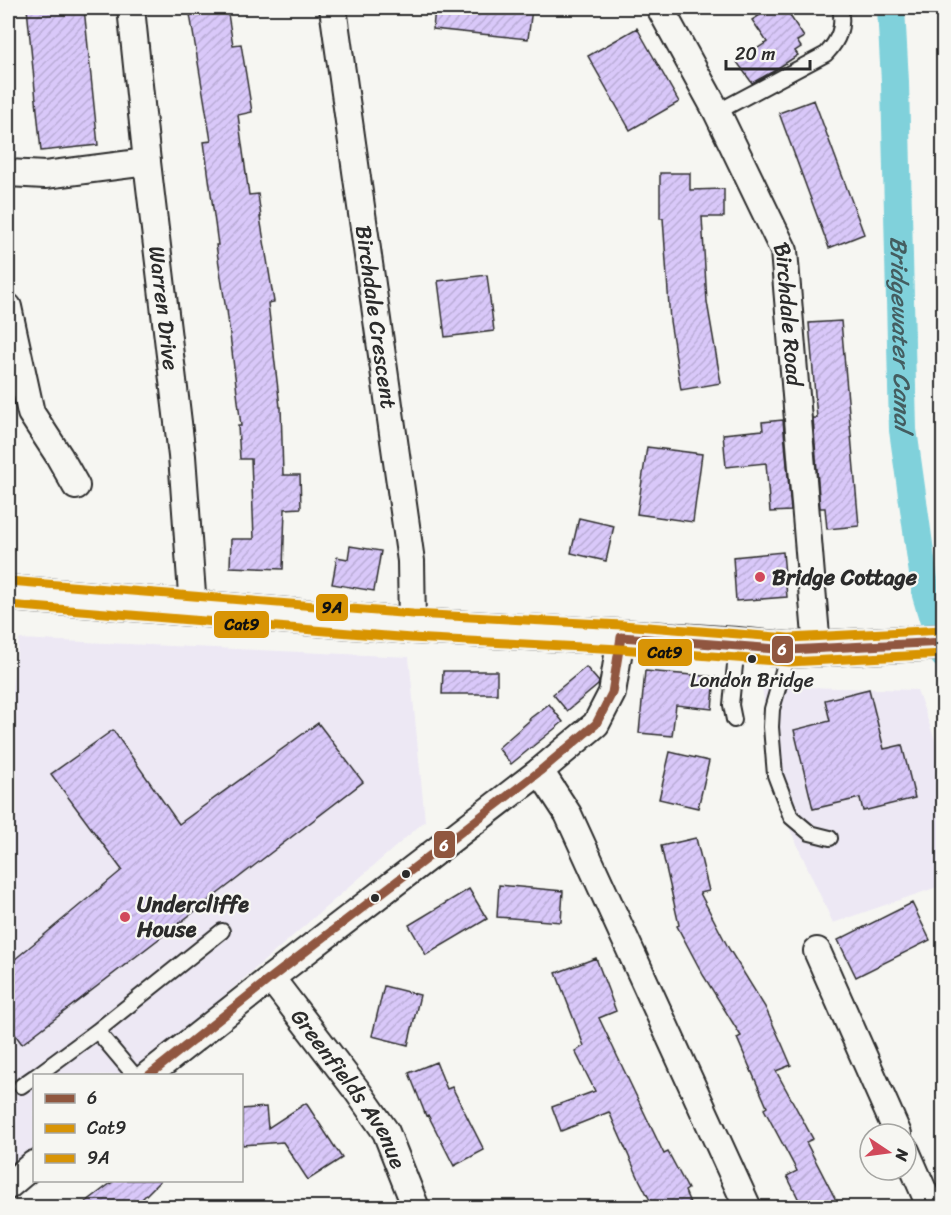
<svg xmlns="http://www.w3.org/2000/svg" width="951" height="1215" font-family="Sriracha,sans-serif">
<defs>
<pattern id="building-hatch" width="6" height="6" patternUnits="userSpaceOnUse" patternTransform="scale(1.5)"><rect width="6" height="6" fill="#d9c8f9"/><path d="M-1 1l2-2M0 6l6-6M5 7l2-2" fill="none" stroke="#baacd6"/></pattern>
</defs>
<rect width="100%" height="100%" fill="#f6f6f2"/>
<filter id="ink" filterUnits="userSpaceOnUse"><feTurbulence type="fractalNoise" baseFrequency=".0167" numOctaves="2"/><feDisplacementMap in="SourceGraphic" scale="12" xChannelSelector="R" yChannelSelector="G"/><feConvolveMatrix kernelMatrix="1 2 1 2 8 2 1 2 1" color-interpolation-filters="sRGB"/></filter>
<g filter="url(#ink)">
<path fill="#ede8f4" d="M19,639l390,18 16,164 -292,254 -99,1v78l-26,19v-458z
M762,686l155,4 26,72v123l-110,38 -57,-124z"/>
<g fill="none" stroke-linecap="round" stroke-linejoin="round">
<path stroke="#80d1db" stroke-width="28" id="s1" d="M891,8l4,74 8,348 23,165 18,60"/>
</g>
<path fill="url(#building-hatch)" stroke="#2b2b2b" stroke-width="1.5" d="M27,8h57l14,137 -57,6z
M189,8h38l6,37 8,-1 11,68 -14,3 11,80 9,-1 3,23h-1l14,85 -6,1 12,104h1l2,68h17l1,33 -16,1 -2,60 -53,-2 1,-28h23l-3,-80h-11l-2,-33h3l-14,-116h-1l-10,-65h2l-14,-103 7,-1z
M435,8h84l13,1 -4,30 -95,-10z
M771,8h14l19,29 -7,4 4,6 -6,4 3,4 -26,17 -20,11 -15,-21 30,-20 -15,-22z
M637,28l42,74 -49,28 -42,-74z
M814,100l50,134 -35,14 -50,-135z
M660,173h30v17l34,-1v28h-22l5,85 14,81 -40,7 -11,-69 -7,-103h-3z
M487,275l7,56 -49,6 -7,-56z
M841,321l18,205 -32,3 -2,-21h-5l-7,-90h4l-8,-95z
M783,420l8,91 -21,1 -4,-49 -40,4 -3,-33 40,-4 -1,-8z
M647,447l55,7 -9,68 -56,-8z
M579,518l35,8 -8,35 -35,-8z
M350,546l31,5 -7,40 -42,-7 5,-27 11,2z
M783,552l4,45 -51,4 -3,-44z
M586,667l13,15 -1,3 -31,26 -14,-17z
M443,671h54v23h-55z
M645,671l70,6 -3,32 -36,-4 -4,31 -33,-3z
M869,689l15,60 18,-4 13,53 -52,13 -3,-13 -47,11 -19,-79 36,-9 -5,-21z
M549,704l14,18 -52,42 -13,-16 32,-28 -1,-1z
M318,723l45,59 -341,262 -14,-19v-60l114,-95 -71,-96 62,-44 66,94z
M670,752l39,9 -11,47 -39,-9z
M696,838l13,53 -9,2 29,56 36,58 17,37 9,21 -15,6 37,68 -7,3 34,66h-37l-16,-32 10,-5 -33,-62 3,-2 -30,-69 4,-2 -38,-61 -26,-49 2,-1 -18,-79z
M499,885l64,6 -2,31 -64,-5z
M469,889l18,30 -61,36 -17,-30z
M912,903l18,37 -74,37 -18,-37z
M596,958l20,53 -17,7 65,136 4,-2 20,37 -3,2 7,17h-38l-15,-29 -30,-67 -48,19 -9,-24 43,-16 -20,-40 9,-5 -28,-73z
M384,986l36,9 -12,50 -36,-9z
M436,1062l11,27 5,-2 32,63 -30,16 -26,-51 -2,1 -17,-43z
M306,1103l36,55 -34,22 -25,-38 -41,3v-36l24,-2 2,21z
M115,1180h46l-28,28h-55z"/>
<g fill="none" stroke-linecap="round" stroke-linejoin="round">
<defs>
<path id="service" d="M717,112l109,-58c13,-14 18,-27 14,-46
M789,650l-17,59 -1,18 4,48 16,42 19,16 20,5
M734,720l-3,-15 6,-60
M97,1031l38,45
M36,1076l61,-45 125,-100
M21,1086l13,-9"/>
<g id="minor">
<path id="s2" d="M131,8l16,154 35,294 11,152"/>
<path id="s3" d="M333,8l78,553 1,65"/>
<path id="s4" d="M660,8l57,104 67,139 33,397"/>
<path d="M8,173l37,2 102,-13"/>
<path d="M8,307l23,106 28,43 17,30"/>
<path d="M540,771l28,43 180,394"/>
<path d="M817,951l81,183"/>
<path id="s5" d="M271,978l87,114 28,40 30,76"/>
<path d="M147,1076l124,-98 269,-207 56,-47 16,-31 9,-56"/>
<path d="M906,1151l25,57"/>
<path d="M8,1186l26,-22"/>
</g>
<path id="trunk" d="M8,593l404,33 209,11 116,8 52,5 155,-8"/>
</defs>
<use href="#service" stroke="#2b2b2b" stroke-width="18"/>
<use href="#minor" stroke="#2b2b2b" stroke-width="30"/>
<use href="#trunk" stroke="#2b2b2b" stroke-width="38"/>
<use href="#service" stroke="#f6f6f2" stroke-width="14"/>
<use href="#minor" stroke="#f6f6f2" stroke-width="26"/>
<use href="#trunk" stroke="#f6f6f2" stroke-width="33"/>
<defs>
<path id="bus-1" d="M621,637l168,13 155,-8
M148,1076l123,-98 269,-207 56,-47 16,-31 9,-56"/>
<path id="bus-2" d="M8,605l403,33 209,11 169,13 155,-8"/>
<path id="bus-3" d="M9,581l404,33 209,11 167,13 154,-8"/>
</defs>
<use href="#bus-1" stroke="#f6f6f2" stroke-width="14"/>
<use href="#bus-2" stroke="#f6f6f2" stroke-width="14"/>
<use href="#bus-3" stroke="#f6f6f2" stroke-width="14"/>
<use href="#bus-1" stroke="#90573f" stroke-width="9"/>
<use href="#bus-2" stroke="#d89406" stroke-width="9"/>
<use href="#bus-3" stroke="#d89406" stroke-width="9"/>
</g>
</g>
<g fill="#d1495b" stroke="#f6f6f2" stroke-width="2">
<circle cx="760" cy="577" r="6"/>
<circle cx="125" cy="917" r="6"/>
</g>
<g fill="#2b2b2b" stroke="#f6f6f2" stroke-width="2">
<circle cx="752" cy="659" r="5"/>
<circle cx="406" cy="874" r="5"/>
<circle cx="375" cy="898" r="5"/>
</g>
<g text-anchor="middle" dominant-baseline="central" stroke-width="4.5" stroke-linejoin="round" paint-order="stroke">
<g font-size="20" fill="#2b2b2b" stroke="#f6f6f2">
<text x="752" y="680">London Bridge</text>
</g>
<g font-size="22" fill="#2b2b2b" stroke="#f6f6f2">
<text stroke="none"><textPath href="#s2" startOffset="302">Warren Drive</textPath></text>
<text stroke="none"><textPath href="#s4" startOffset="336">Birchdale Road</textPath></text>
<text stroke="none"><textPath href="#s3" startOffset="312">Birchdale Crescent</textPath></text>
<text stroke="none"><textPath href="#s5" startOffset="136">Greenfields Avenue</textPath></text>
</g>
<g font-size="22" font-weight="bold" fill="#2b2b2b" stroke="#f6f6f2" text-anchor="start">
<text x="772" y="577">Bridge Cottage</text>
<text x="137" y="904">Undercliffe<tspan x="137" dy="25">House</tspan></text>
</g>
<g font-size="24" font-style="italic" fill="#445d60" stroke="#f6f6f2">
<text stroke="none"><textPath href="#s1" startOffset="326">Bridgewater Canal</textPath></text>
</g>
</g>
<g stroke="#f6f6f2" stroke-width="2">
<rect x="315" y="593" width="34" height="29" rx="6" fill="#d89406"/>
<rect x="213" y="610" width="57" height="29" rx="6" fill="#d89406"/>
<rect x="771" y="635" width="23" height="29" rx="6" fill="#90573f"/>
<rect x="637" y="638" width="56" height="29" rx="6" fill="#d89406"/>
<rect x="433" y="830" width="23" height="29" rx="6" fill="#90573f"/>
</g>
<g font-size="16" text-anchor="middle" font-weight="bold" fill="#fff">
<text x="782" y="655">6</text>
<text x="444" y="851">6</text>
</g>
<g font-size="16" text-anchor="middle" font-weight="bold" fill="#111">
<text x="332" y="613">9A</text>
<text x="242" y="630">Cat9</text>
<text x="665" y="658">Cat9</text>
</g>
<rect width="951" height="1215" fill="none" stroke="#f6f6f2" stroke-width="30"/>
<rect x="15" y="15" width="921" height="1185" fill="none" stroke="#2b2b2b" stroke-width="2" filter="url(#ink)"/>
<rect x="33" y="1074" width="210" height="108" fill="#f6f6f2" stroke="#a5a5a2" stroke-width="1.5"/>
<rect x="45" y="1094" width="30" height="9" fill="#90573f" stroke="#a5a5a2" stroke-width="1.5"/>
<text x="87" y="1104" font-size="18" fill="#2b2b2b">6</text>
<rect x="45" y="1124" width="30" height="9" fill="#d89406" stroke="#a5a5a2" stroke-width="1.5"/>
<text x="87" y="1134" font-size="18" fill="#2b2b2b">Cat9</text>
<rect x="45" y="1154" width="30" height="9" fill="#d89406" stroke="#a5a5a2" stroke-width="1.5"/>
<text x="87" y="1164" font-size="18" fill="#2b2b2b">9A</text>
<g transform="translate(888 1152) rotate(103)"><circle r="28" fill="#f6f6f2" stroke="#a5a5a2" stroke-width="1.5"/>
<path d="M0-4.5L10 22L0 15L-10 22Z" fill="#d1495b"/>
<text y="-9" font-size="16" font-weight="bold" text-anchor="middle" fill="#2b2b2b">N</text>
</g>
<path d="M726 60v9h84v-9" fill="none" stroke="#2b2b2b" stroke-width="3"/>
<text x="735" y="60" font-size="18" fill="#2b2b2b" stroke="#f6f6f2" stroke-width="4.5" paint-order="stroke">20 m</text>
</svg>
